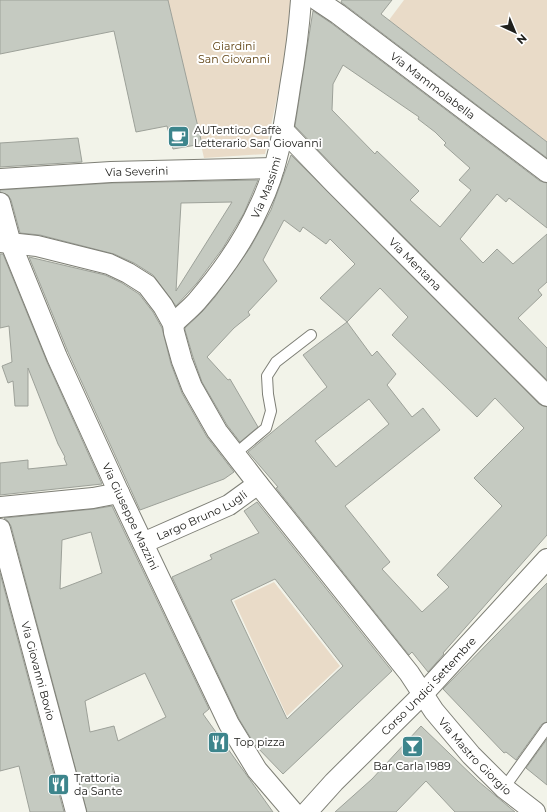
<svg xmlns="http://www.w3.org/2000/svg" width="547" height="812" font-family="Montserrat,sans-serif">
<rect width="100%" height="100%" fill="#f2f3e9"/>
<path fill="#e9dbc8" d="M168,0h127l-4,31 -26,123 -61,4z
M404,0h143v142l-158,-122z
M274,582l66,84 -53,50 -53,-115z"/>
<path fill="#c5cac1" stroke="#9da199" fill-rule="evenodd" d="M0,0h168l34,144 -29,5 -6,-23 -31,6 -22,-101 -114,23z
M342,0h50l-11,14 166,128v16l-206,-156z
M313,11l18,12 209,158 7,2v45l-38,-30 -3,4 -9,-8 -37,45 23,24 14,-14 16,15 34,-30v48l-9,8 4,5 -24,23 29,30v32l-205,-205 -47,-49 16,-103zM343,65l76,52 -1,2 17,13 11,11 -2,2 26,23 -11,12 12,10 -31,37 -30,-27 9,-9 -42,-40 -2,3 -43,-44 1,-26z
M78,138l4,24 -82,5v-24z
M291,155l248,249 8,3v128l-104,118 1,1 -16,18 -16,-20 -3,3 -133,-167 2,-1 -30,-35 79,-65 -24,-32 44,-33 -27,-24 35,-34 -25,-25 -4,5 -23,-17 -3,5 -16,-12 -21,40 14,21 -29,31 2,3 -16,13 -27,29 21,23 2,-1 28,48 -18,15 -13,-17 -25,-43 -9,-25 -8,-27v-2l17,-16 13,-15 35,-49 21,-38zM380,288l28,29 -16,18 85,82 18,-19 29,30 -50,50 28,28 -65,69 12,12 -27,25 -40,-43 8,-7 -45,-56 95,-76 -17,-22 -11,9 -25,-32 9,-11 -19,-23 -5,5 -25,-34zM369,399l20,25 -53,43 -21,-26z
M258,180l-14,33 -21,35 -26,35 -21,23 -23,-31 -19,-12 -20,-9 -74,-19 -20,-2 -9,-33 -3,-5 -8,-3v-2l112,-7zM232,202l-56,89 5,-88z
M0,254h3l44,108 55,122 -102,11v-32l28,-3v9l39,-4 -3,-7 1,-1 -7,-13 -30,-76v38h-13l-2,-25 -5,2 -6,-17 10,-4 -3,-36 -9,2z
M29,257l76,18 17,8 17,11 14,18 9,16 9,36 11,29 25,44 27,35 -10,7 -84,31 -72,-158z
M257,502l135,169 -109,103 -28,-29 -16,-26 -67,-142 40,-18 -2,-4 49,-22 -15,-22zM275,579l68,87 -56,53 -56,-119z
M112,506l97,203 -6,5 70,98h-186l-76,-286 -3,-5 -4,-3 90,-9zM91,532l11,41 -42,16 2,-49zM145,673l21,44 -48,24 -4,-15 -24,6 -5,-31z
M0,573l64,239h-34l-11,-46 -19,5z
M547,583v139l-5,2 -26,36 -10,-8 -2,1 -61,-64z
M421,726l57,55 37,31h-60l-29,-31 -30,31h-61l37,-33z
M547,739v46l-21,-17z"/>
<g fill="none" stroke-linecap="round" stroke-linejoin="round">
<defs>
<path id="lane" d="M235,454l31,-26 5,-17 -3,-17 -1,-18 9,-14 35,-27
M504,788l43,-60"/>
<g id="street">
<path id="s1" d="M317,0l21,14 209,158"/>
<path id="s2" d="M284,131l50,52 213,213"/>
<path id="s3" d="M0,179l111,-7 163,-4"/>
<path id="s4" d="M0,203l11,41 46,113 62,136 110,231 28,46 36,42"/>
<path id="s5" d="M0,242l37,4 72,18 19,9 19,12 16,21 10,18 1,8 8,29 10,26 25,44 41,53 151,189 25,38 37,44 33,33 31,24"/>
<path id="s6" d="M173,324c8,-8 17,-15 24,-23 25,-29 48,-62 63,-96 18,-37 24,-78 30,-118 5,-29 9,-58 11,-87"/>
<path d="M0,507l93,-9 26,-5"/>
<path id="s7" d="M0,529l76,283"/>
<path id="s8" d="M143,543l86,-38 29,-21"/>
<path id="s9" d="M307,812l27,-30 89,-88 124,-135"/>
</g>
</defs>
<use href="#lane" stroke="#7e7f76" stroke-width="12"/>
<use href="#street" stroke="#7e7f76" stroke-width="22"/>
<use href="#lane" stroke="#fff" stroke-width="10"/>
<use href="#street" stroke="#fff" stroke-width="20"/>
</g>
<defs>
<symbol id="cafe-square" viewBox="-11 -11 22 22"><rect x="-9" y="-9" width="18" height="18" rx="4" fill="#3d858c" stroke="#fff"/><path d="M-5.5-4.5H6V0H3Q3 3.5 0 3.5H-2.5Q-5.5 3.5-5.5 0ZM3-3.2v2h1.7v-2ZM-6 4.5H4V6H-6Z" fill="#fff"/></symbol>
<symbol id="restaurant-square" viewBox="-11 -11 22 22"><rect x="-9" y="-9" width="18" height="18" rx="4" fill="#3d858c" stroke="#fff"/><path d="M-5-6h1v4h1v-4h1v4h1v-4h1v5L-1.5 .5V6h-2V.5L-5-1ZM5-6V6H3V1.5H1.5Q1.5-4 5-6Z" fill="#fff"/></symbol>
<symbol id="bar-square" viewBox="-11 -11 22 22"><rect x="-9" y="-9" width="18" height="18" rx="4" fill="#3d858c" stroke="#fff"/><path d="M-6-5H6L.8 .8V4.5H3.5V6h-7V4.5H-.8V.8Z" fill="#fff"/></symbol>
</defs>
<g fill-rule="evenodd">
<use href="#cafe-square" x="166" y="124" width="25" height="25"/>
<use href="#restaurant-square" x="206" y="730" width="25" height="25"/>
<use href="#bar-square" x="400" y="734" width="25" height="25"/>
<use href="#restaurant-square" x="46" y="772" width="25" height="25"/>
</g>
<g text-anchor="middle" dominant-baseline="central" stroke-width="4" stroke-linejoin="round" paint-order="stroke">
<g font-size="11" fill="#604314" stroke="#fff">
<text x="234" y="46">Giardini<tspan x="234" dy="13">San Giovanni</tspan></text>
</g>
<g font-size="11" fill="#20201d" stroke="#fff">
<text stroke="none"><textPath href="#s1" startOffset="144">Via Mammolabella</textPath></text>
<text stroke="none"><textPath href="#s3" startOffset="137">Via Severini</textPath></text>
<text stroke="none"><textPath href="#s6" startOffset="167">Via Massimi</textPath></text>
<text stroke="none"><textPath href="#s2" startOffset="187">Via Mentana</textPath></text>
<text stroke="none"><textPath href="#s8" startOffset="65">Largo Bruno Lugli</textPath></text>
<text stroke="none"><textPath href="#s4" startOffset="340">Via Giuseppe Mazzini</textPath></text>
<text stroke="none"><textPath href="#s7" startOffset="147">Via Giovanni Bovio</textPath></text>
<text stroke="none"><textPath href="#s9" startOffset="175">Corso Undici Settembre</textPath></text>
<text stroke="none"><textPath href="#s5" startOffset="734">Via Mastro Giorgio</textPath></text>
</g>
<g font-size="11" fill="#20201d" stroke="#fff" text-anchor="start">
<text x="194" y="130">AUTentico Caffè<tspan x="194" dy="13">Letterario San Giovanni</tspan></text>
<text x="234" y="742">Top pizza</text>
<text x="412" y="766" text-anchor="middle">Bar Carla 1989</text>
<text x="74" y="778">Trattoria<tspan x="74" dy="13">da Sante</tspan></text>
</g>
</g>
<g transform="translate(515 32) rotate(136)" stroke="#ffffff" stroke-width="3" paint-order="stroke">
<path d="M0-3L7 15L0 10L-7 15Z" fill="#20201d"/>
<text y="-6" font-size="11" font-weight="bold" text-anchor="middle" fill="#20201d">N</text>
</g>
</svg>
